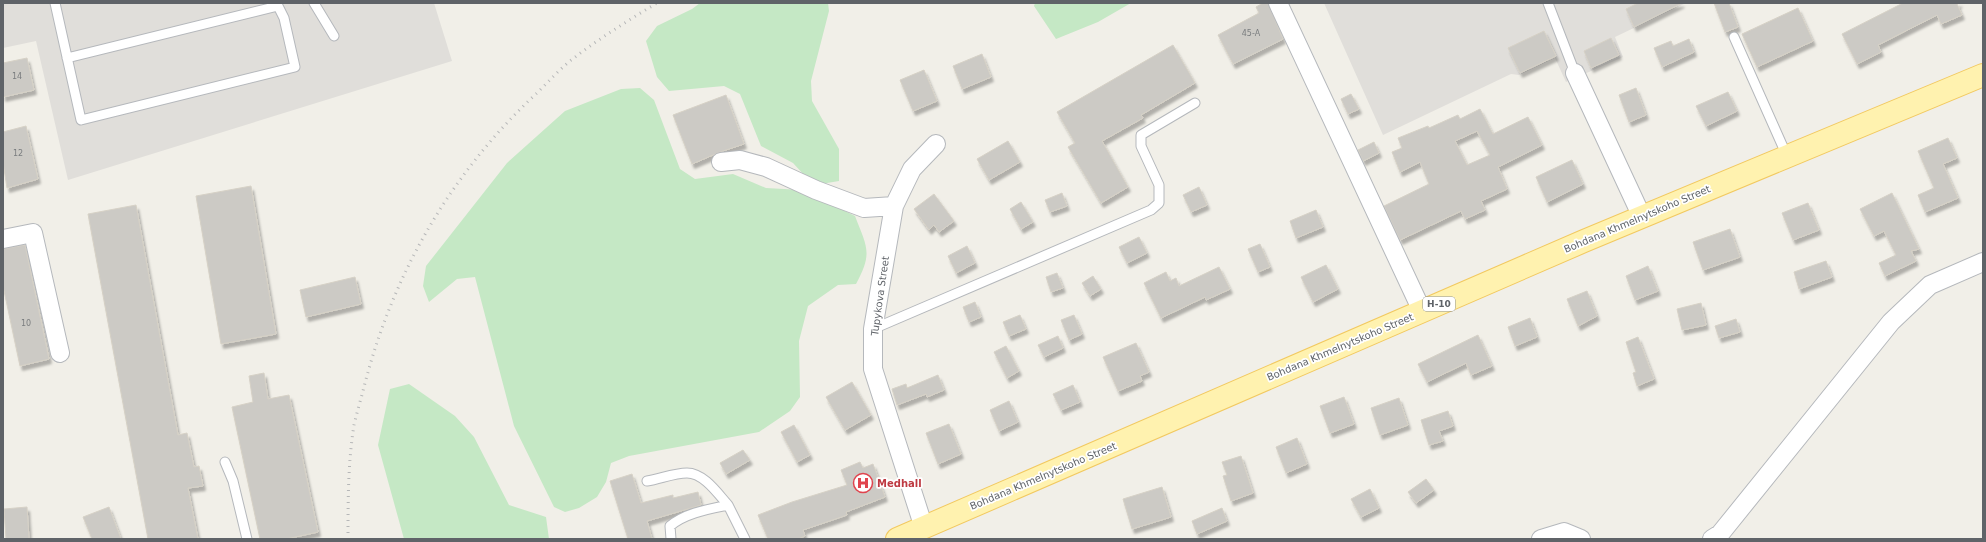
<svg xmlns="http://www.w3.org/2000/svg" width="1986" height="542" font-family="'DejaVu Sans',sans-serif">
<defs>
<filter id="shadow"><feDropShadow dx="2.5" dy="4.5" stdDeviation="1" flood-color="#0004"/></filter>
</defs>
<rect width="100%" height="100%" fill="#f1efe8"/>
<path fill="#e0deda" d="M3,3h431l18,58 -384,119 -32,-139 -33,7z
M1324,3h362l-71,34 8,20 -57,25 -11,-24 -36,17 -8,-1 -128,61z"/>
<path fill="#c5e8c5" d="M700,3h128l1,8 -18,70 1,20 27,48v32l-18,3 -16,-8 -12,-13 -32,-17 -21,-52 -16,-8 -55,5 -12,-14 -11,-36 11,-15 35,-17z
M1035,3h96l-33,19 -42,17 -22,-33z
M640,88l14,12 26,69 15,10 38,-5 33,14 36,2 53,26c12,31 18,37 1,68l-18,1 -30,21 -9,35 1,56 -10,14 -31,21 -130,24 -18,7 -5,19 -9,15 -18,11 -14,4 -11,-5 -40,-81 -39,-149 -18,2 -28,23 -6,-16 3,-20 81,-103 58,-52 56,-22z
M409,384l46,32 19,21 35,68 37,12 3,22h-145l-26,-94 12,-56z"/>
<path fill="#cccac5" stroke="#d6d1c6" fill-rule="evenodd" filter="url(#shadow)" d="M1263,3h5l15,36 -50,25 -15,-29 41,-22 -3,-6z
M1638,3h44l-48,24 -8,-18z
M1714,3h15l9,24 -13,5z
M1903,3h57l-3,1 5,11 -21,9 -4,-9 -59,30 3,7 -24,12 -15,-30z
M1798,8l15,33 -56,26 -15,-33z
M1544,31l12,25 -36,17 -12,-25z
M1611,38l8,17 -28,13 -7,-17z
M1689,39l5,13 -32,15 -8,-19 17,-7 2,5z
M1173,45l22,38 -54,32 2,3 -41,23 26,46 -27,16 -33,-56 7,-4 -18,-31z
M982,54l9,23 -29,12 -9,-23z
M27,58l7,32 -31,7v-34z
M924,70l13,31 -24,10 -13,-31z
M1636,88l10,27 -17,7 -10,-27z
M1728,92l9,19 -31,15 -10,-20z
M1351,94l8,15 -11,5 -7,-15z
M726,95l18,49 -24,8 -28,12 -19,-49z
M1480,109l13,25 35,-17 14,28 -44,22 9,22 -26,12 4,9 -20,9 -4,-8 -61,29 -16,-34 45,-22 -9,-22 -20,10 -8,-20 10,-4 -4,-10 30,-12 1,2 29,-13 2,4zM1477,131l13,24 -23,10 -12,-24z
M26,126l12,53 -31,9 -4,-26v-30z
M1948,138l9,20 -14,6 15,34 -33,14 -7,-17 16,-7 -16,-37z
M1008,141l12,21 -31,18 -12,-21z
M1374,142l5,11 -16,8 -5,-11z
M1572,160l11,24 -36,18 -11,-25z
M251,186l25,148 -55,10 -25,-148z
M1199,187l8,18 -16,7 -8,-17z
M1062,193l5,13 -17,6 -5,-12z
M1892,193l27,56 -8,2 5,10 -31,15 -6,-13 17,-8 -12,-24 -10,5 -14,-27z
M934,194l20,27 -15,11 -5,-7 -5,5 -15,-21z
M1021,202l12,20 -12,7 -11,-20z
M1808,203l11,27 -26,10 -11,-27z
M136,205l42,230 9,-2 7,34 5,-1 4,20 -15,2 10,51h-50l-60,-325z
M1316,210l7,17 -27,11 -6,-17z
M1730,229l10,28 -37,13 -10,-28z
M1139,237l8,16 -20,10 -8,-16z
M1260,244l10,23 -12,5 -10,-23z
M25,245l24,114 -29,7 -17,-80v-37z
M967,246l8,17 -19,10 -8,-17z
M1826,261l6,16 -33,12 -5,-17z
M1326,265l12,24 -25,13 -12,-25z
M1648,266l10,25 -23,9 -9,-24z
M1219,267l11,22 -24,11 -1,-3 -44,21 -17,-35 22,-11 4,9 6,-3 3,8z
M1057,273l6,15 -12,4 -5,-15z
M1093,276l8,13 -11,7 -8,-13z
M355,277l6,27 -55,13 -6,-27z
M1587,291l10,25 -19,10 -11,-27z
M975,302l6,15 -12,5 -6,-15z
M1701,303l5,22 -24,5 -5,-21z
M1020,315l6,14 -17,7 -6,-14z
M1074,315l8,19 -13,6 -8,-20z
M1530,318l7,19 -22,9 -7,-19z
M1736,319l4,13 -21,6 -4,-12z
M1478,335l14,31 -21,9 -5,-12 -39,19 -9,-18z
M1058,336l5,12 -19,9 -6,-12z
M1638,337l16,42 -17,7 -4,-13 3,-1 -10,-30z
M1136,343l13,29 -9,4 2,5 -24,10 -15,-34z
M1006,346l13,25 -12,7 -13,-26z
M264,373l4,26 21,-4 29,137 -32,7h-26l-28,-132 21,-5 -4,-26z
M938,375l6,15 -17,7 -1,-3 -29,11 -5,-16 14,-5 1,4z
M852,382l19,33 -26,15 -19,-33z
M1073,385l7,17 -19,8 -8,-16z
M1344,397l10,27 -24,9 -10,-27z
M1399,398l9,27 -28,10 -9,-27z
M1009,401l9,21 -19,9 -9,-21z
M1448,411l5,15 -14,5 4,10 -14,4 -8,-25z
M949,424l12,30 -23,10 -12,-31z
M794,425l16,30 -13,7 -16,-30z
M1297,438l10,26 -21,9 -10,-26z
M743,450l7,10 -24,14 -6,-11z
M1241,456l12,37 -22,8 -8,-25 4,-1 -5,-13z
M860,462l3,6 10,-4 12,33 -39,15 1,3 -44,15 2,6 -7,3h-30l-10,-24 34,-13 55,-17 -6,-15z
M632,474l9,29 32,-8v3l25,-6 3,13 -54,16 5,18h-24l-18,-58z
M1426,479l8,11 -18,13 -8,-11z
M1162,487l9,30 -39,12 -9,-30z
M1370,489l9,19 -18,9 -10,-18z
M27,507l2,32h-23l-2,-30z
M109,507l12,32h-29l-9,-22z
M1222,508l5,13 -30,13 -5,-13z"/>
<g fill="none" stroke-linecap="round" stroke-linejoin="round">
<defs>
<path id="lane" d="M55,3l26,117 214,-53 -11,-49 -6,-12 -211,52
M314,3l20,33
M1548,3l27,70
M1734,37l53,119
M873,329l278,-119 8,-7v-18l-18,-39v-11l54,-32
M225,462l8,19 14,58
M647,481c13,-2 27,-8 40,-8 17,0 31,21 41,32
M671,539l-1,-13c15,-13 39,-17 58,-21l17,34"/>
<path id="street" d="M1278,3l144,308
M1575,73l67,144
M721,162l19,-2 26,7 50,23 48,18 30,-2
M3,239l30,-6 27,120
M924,528l-51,-159v-40l21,-123 18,-37 24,-25
M1541,539l23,-7 17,7
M1712,539l8,-5 171,-212 39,-37 53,-23"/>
<path id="primary" d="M897,539l687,-298 399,-166"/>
</defs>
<use href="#lane" stroke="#b5b8bc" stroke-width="11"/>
<use href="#street" stroke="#b5b8bc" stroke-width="20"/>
<use href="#primary" stroke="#f2c960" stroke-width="24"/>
<use href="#lane" stroke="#fff" stroke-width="9"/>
<use href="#street" stroke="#fff" stroke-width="18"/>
<use href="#primary" stroke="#fff2af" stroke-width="22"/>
<path stroke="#b6b7b8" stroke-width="3" stroke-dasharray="1 5" stroke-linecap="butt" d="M348,539c0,-38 0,-77 6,-114 3,-13 7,-26 10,-38 29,-114 87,-214 173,-294 11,-11 21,-22 33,-32 27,-21 57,-40 87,-58"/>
</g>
<defs>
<symbol id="hospital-ring" viewBox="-11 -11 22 22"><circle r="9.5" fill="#fff" stroke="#e0444e" stroke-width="1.5"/><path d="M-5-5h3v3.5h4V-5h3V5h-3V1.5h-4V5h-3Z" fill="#e0444e"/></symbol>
</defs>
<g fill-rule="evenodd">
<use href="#hospital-ring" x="852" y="472" width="22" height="22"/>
</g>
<g text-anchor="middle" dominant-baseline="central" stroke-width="3.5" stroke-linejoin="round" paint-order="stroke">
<g font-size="8" fill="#7a7d7f">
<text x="1251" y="33">45-А</text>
<text x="17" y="76">14</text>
<text x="18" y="153">12</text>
<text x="26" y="323">10</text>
</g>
<rect fill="#fff" stroke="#8f9295" stroke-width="1" x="1423" y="297" width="32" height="14" rx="3"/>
<g font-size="9" font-weight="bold" fill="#5f6368">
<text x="1439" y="304">Н-10</text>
</g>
<g font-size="10" fill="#5f6368" stroke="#fff">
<text transform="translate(1637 219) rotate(-23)">Bohdana Khmelnytskoho Street</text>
<text transform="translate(880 296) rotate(-82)">Tupykova Street</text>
<text transform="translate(1340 347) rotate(-23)">Bohdana Khmelnytskoho Street</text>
<text transform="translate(1043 476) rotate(-23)">Bohdana Khmelnytskoho Street</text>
</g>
<g font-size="10" font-weight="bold" fill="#be3a42" stroke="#fff" text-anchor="start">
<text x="877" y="483">Medhall</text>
</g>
</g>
<rect width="1986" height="542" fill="none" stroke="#5f6368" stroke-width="8"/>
</svg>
